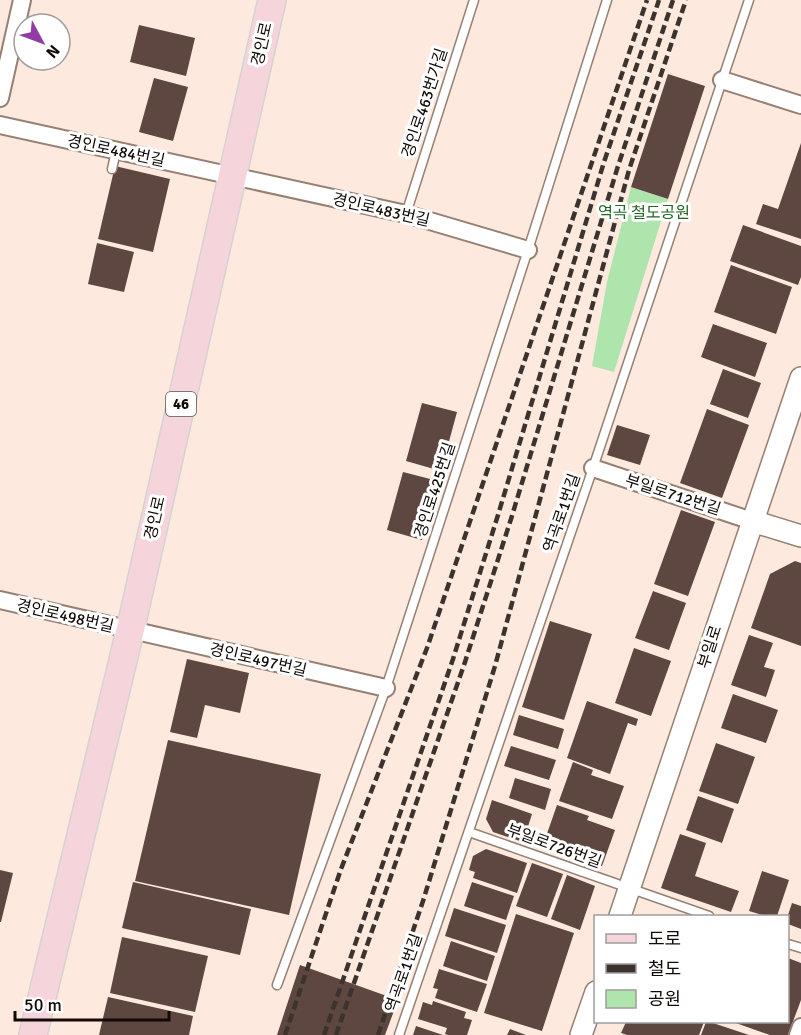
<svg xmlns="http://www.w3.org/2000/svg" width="801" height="1035" font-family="Signika,'Noto Sans KR',sans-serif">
<rect width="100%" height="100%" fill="#fde9de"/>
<path fill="#aee5ad" d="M631,187l37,12 -54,173 -22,-6 15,-84z"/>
<path fill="#5d4740" d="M139,25l56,13 -9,38 -56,-14z
M668,74l37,12 -37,113 -37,-12z
M154,78l34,9 -15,54 -34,-9z
M801,143v96l-45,-15 7,-20 15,5z
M115,166l55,13 -17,73 -55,-13z
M743,225l58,21v31l-3,8 -68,-24z
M97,243l37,9 -10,40 -36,-8z
M731,265l61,22 -16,47 -62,-22z
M713,324l54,19 -12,34 -54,-20z
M723,369l38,14 -13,35 -38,-14z
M422,403l35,9 -16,59 -35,-10z
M707,409l42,16 -27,73 -42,-15z
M617,425l33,10 -10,30 -33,-10z
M403,472l35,9 -16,59 -35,-10z
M681,510l34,12 -27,74 -34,-12z
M795,561l6,2v83l-50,-18 19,-54z
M653,591l33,12 -17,47 -34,-12z
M550,621l42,13 -28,86 -42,-13z
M749,635l24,8 -9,24 11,3 -9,27 -35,-12z
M634,648l37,13 -20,55 -36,-13z
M187,659l62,14 -9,40 -35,-8 -8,33 -27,-6z
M733,694l45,16 -12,33 -45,-15z
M587,701l51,18 -2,7 -8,-3 -18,51 -43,-16z
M519,715l45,14 -6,20 -45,-14z
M168,740l153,34 -32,141 -154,-34z
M716,743l39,14 -17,47 -39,-13z
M511,746l45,14 -7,20 -45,-14z
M573,762l20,8 -2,5 33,11 -12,33 -53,-18z
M515,778l36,11 -6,21 -36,-12z
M698,796l36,13 -12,34 -36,-13z
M492,800l40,14 -9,28 -30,-10 -7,-13z
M557,805l32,11 -2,4 28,10 -13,36 -59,-21z
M680,834l26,9 -11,33 44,15 -8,21 -70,-24z
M486,849l41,14 -10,30 -44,-15 2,-6 -6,-2 4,-14z
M532,863l31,11 -16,43 -31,-11z
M0,870l13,3 -12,49h-1z
M762,871l27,9 -12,36h-11l-17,-5z
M567,875l28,11 -15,44 -29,-11z
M133,882l118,27 -11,46 -118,-27z
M472,882l42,14 -8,24 -42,-14z
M792,903l9,3v23l-13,-5v-9z
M454,908l52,17 -9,28 -52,-17z
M516,914l58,19 -32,98 -58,-18z
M122,937l86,19 -13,56 -85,-19z
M451,941l44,15 -8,25 -44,-15z
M788,958l13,5v37l-13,35h-18l-37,-13h55z
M300,965l98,35 -13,35h-108z
M439,969l48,15 -10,28 -42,-14 3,-9 -5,-1z
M108,997l85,19 -4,19h-90z
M433,1001l33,11 -2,6 8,2 -5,15h-19l-3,-1 2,-6 -29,-9 5,-17 9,3z
M626,1022h78l-5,13h-72l-6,-2z
M706,1022h4l39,13h-48z
M416,1026l27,9h-30z
M510,1029l16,6h-19z"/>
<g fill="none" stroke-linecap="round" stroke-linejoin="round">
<defs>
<path id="service" d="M112,169l4,-18
M406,214l68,-214
M469,832l240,84
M788,944l13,4
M277,985l109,-297 142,-438 79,-250
M399,1035l194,-567 156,-468"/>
<path id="minor" d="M722,80l79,25
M0,98l22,-98
M0,125l406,89 122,36
M593,468l159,53
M0,600l386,88
M798,1035l3,-8"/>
<path id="tertiary" d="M752,521l49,15
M620,916l181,-538
M581,1035l15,-43"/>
<path id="primary" d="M33,1035l97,-404 142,-631"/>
</defs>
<use href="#service" stroke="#968073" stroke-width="11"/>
<use href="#minor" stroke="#968073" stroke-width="20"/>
<use href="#tertiary" stroke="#968073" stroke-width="24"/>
<use href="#primary" stroke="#d4d3d2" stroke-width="30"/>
<use href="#service" stroke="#fff" stroke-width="8"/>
<use href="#minor" stroke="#fff" stroke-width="16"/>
<use href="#tertiary" stroke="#fff" stroke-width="21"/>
<use href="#primary" stroke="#f5d4dc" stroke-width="27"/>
<path stroke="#3c332e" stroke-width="4.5" stroke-dasharray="9 4.5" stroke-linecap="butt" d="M285,1035l56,-166 86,-221 220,-648
M324,1035l129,-376 45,-144 106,-353 55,-162
M336,1035l129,-373 46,-143 107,-353 55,-166
M378,1035l45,-134 72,-235 134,-496 57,-170"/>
</g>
<g text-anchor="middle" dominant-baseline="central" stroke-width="6" stroke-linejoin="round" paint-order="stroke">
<rect fill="#fff" stroke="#585451" stroke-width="1.5" x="166" y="392" width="30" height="24" rx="4.5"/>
<g font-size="15" font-weight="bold" fill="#110a06">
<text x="181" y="404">46</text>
</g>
<g font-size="16" fill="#110a06" stroke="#fff">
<text transform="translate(262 44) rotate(-77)">경인로</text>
<text transform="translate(425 103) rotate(-72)">경인로463번가길</text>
<text transform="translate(116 151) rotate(12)">경인로484번길</text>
<text transform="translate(381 210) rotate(13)">경인로483번길</text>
<text transform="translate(435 490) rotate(-72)">경인로425번길</text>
<text transform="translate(673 495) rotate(18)">부일로712번길</text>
<text transform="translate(562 513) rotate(-71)">역곡로1번길</text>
<text transform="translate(155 518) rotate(-77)">경인로</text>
<text transform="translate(65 616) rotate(13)">경인로498번길</text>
<text transform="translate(710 647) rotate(-72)">부일로</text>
<text transform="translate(258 660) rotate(13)">경인로497번길</text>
<text transform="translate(554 846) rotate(20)">부일로726번길</text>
<text transform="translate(404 973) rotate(-71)">역곡로1번길</text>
</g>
<g font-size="16" fill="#216625" stroke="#fff">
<text x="644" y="213">역곡 철도공원</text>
</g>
</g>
<rect x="594" y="915" width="195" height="108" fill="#ffffff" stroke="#a09d9b" stroke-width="1.5"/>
<rect x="606" y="934" width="30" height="9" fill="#f5d4dc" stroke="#a09d9b" stroke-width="1.5"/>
<text x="648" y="945" font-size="18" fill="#110a06">도로</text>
<rect x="606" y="964" width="30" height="9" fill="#3c332e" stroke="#a09d9b" stroke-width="1.5"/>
<text x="648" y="975" font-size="18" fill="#110a06">철도</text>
<rect x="606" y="990" width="30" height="18" fill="#aee5ad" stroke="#a09d9b" stroke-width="1.5"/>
<text x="648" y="1005" font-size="18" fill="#110a06">공원</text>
<g transform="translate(42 42) rotate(131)"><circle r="28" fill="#ffffff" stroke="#a09d9b" stroke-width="1.5"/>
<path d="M0-4.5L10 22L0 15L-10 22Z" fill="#923aa6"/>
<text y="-9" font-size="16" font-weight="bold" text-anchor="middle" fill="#110a06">N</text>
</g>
<path d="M15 1011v9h154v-9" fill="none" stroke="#110a06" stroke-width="3"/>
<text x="24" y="1011" font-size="18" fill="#110a06" stroke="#ffffff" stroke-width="4.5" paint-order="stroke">50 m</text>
</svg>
